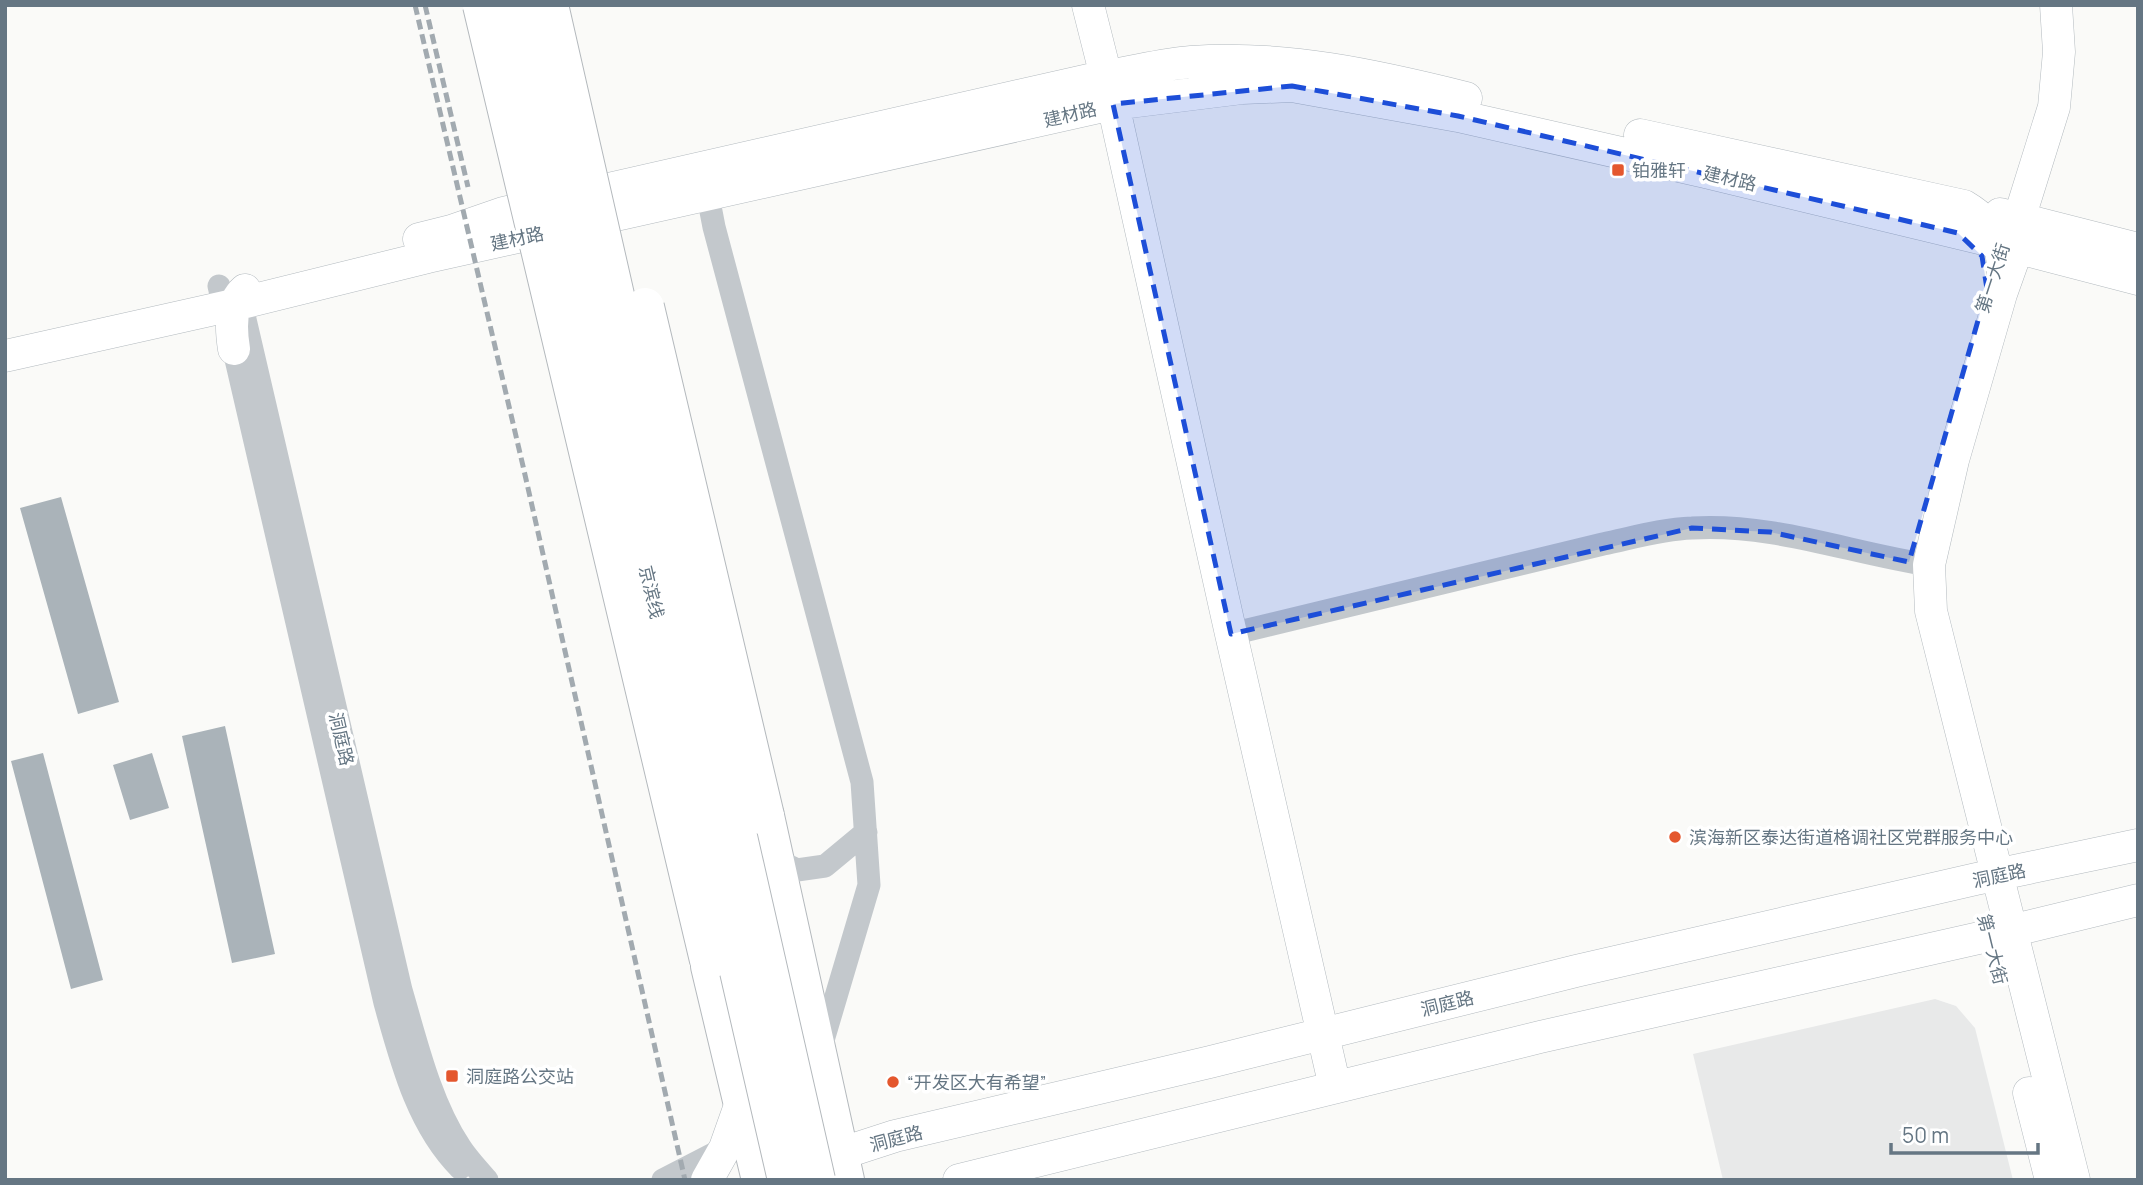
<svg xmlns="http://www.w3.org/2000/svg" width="2143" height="1185" font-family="Manrope,'Noto Sans SC',sans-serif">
<rect width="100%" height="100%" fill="#fafaf8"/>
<path fill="#e8e9e9" d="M1935,999l21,7 19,22 38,152h-290l-30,-126z"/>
<path fill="#aab3b9" d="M61,497l58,205 -41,12 -58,-206z
M225,726l50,228 -43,9 -50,-227z
M43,753l60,227 -32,9 -60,-228z
M152,753l17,55 -39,12 -17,-55z"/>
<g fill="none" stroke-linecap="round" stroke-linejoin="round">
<defs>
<path id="secondary" d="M1088,5l25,99 118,530 104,453
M2056,5l3,47 -5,55 -35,112 -2,30 -16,45 -48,166 -24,105 2,46 143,569
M1640,135l324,71c37,22 43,48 37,88
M2000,214l138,35
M419,239l32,-8 52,-18 603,-137c28,-4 57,-12 85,-14 92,-7 187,14 275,36
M234,349c-3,-19 -5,-45 11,-59
M5,356l237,-53 186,-46 685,-153 129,-16 50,-2 166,30 247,56 295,71 138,36
M2029,1093l22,87
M818,1161l77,-25 315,-74 366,-91 400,-92 162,-34
M707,1180l18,-32 17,-48
M959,1180l581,-143 470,-106 128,-31"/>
<path id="highway" d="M765,816l80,364
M710,966l51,214"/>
</defs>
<use href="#secondary" stroke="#b3babf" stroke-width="33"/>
<use href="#highway" stroke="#b4b9bd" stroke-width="40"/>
<path stroke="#c3c8cc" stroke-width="23" d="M708,196l6,31 148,555 7,103 -48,162
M219,286l166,717c16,57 32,122 75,165
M241,302l160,688c15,51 29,112 59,157 7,11 18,23 27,33
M1231,634l372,-90c29,-6 59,-15 89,-16 81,-5 158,25 237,37
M776,860l21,10 28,-4 41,-34
M663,1180l62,-32"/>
<use href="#secondary" stroke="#fff" stroke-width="32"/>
<use href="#highway" stroke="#fff" stroke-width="38"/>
<path stroke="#a2aab0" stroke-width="5" stroke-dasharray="10 5" stroke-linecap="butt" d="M415,5l108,461 162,714
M425,5l43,182"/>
<defs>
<path id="highway-bridge" d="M482,5l227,955
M515,5l13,49 259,1126
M549,5l267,1175
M645,307l120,509"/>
</defs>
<use href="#highway-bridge" stroke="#b4b9bd" stroke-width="40" stroke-linecap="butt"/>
<use href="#highway-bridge" stroke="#fff" stroke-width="38"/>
</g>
<path fill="#1d4ed8" fill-opacity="0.2" stroke="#1d4ed8" stroke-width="5" stroke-dasharray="14 9" stroke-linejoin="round" d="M1292,86l166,30 500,117 24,23 5,33 -78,273 -139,-30 -78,-4 -461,106 -118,-530z"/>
<g fill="#e4572e" stroke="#fff" stroke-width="2.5">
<rect x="1611" y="163" width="14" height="14" rx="3.5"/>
<circle cx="1675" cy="837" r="7"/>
<rect x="445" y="1069" width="14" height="14" rx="3.5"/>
<circle cx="893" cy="1082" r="7"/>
</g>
<g text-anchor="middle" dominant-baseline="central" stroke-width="7" stroke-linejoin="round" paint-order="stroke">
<g font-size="18" fill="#657683" stroke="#fff">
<text transform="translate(1070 114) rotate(-13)">建材路</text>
<text transform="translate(1730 178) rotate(13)">建材路</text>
<text transform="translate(517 238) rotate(-12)">建材路</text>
<text transform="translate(1992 278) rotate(-72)">第一大街</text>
<text transform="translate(652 592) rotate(77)">京滨线</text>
<text transform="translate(342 739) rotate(77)">洞庭路</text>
<text transform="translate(1999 875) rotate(-12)">洞庭路</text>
<text transform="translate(1993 949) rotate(76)">第一大街</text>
<text transform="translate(1447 1003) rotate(-14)">洞庭路</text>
<text transform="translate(896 1138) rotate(-15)">洞庭路</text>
</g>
<g font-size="18" fill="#657683" stroke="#fff" text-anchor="start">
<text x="1632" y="170">铂雅轩</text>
<text x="1689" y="837">滨海新区泰达街道格调社区党群服务中心</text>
<text x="466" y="1076">洞庭路公交站</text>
<text x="907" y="1082">“开发区大有希望”</text>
</g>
</g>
<rect width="2143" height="1185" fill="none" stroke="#657683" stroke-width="14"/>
<path d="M1891 1143v10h147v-10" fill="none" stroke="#657683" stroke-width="3.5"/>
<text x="1902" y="1143" font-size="21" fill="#657683" stroke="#ffffff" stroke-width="5" paint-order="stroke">50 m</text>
</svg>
